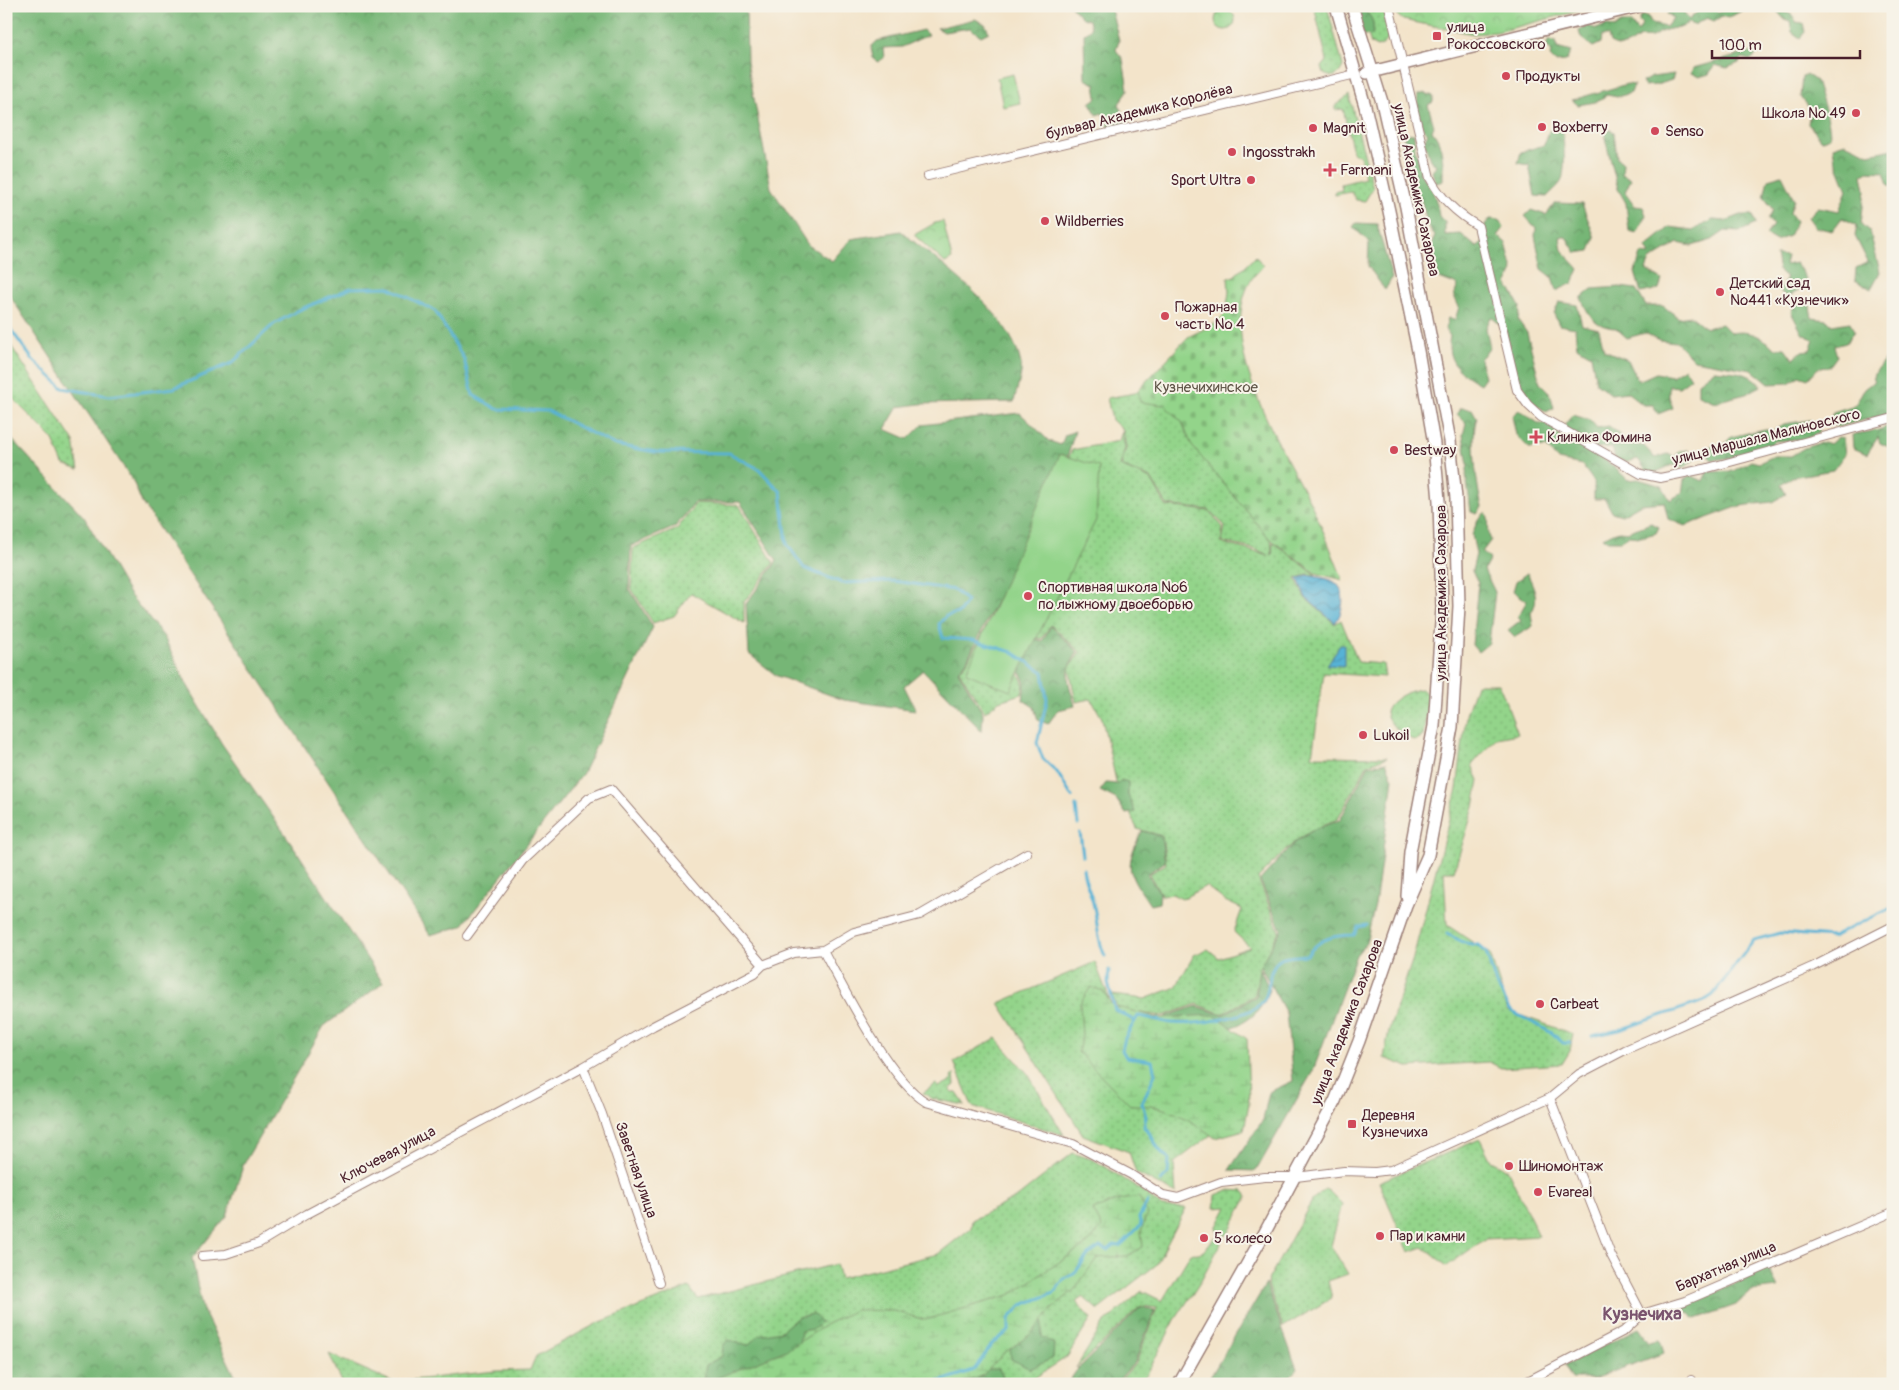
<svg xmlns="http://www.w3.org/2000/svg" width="1899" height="1390" font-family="Pangolin,sans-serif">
<defs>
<pattern id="grass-dots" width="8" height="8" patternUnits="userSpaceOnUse" patternTransform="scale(1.25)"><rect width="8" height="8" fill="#93d48a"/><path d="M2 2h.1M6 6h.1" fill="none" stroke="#80b677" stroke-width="1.8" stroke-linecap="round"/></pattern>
<pattern id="forest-crowns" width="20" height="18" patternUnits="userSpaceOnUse" patternTransform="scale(1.25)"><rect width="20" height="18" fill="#76b676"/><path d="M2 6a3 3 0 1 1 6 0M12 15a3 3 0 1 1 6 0" fill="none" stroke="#639361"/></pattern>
<pattern id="wetland-marsh" width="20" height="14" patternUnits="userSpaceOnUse" patternTransform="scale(1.25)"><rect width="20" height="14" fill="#93d48a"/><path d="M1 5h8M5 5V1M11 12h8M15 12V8" fill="none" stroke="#80b677"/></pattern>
<pattern id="cemetery-stones" width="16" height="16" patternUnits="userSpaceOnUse" patternTransform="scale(1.25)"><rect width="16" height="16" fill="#93d48a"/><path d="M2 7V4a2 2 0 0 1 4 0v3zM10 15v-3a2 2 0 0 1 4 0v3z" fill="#80b677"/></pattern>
<pattern id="park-crowns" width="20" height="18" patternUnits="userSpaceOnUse" patternTransform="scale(1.25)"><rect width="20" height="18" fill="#93d48a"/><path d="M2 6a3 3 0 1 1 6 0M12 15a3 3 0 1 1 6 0" fill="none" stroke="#80b677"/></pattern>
<pattern id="water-waves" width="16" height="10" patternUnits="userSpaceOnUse" patternTransform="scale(1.25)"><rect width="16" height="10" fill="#57b2d5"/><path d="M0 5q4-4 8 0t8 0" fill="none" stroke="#4a90ad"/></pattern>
</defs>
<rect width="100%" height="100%" fill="#f7f3e8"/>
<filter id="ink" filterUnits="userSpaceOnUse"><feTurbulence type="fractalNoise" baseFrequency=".02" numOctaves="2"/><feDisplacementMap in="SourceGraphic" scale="10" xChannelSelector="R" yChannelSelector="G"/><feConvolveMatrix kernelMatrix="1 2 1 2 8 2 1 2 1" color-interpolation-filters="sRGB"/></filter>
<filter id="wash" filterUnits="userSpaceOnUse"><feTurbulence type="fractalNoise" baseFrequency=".0096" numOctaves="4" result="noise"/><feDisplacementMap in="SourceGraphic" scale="20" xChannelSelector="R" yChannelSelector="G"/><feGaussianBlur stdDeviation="1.12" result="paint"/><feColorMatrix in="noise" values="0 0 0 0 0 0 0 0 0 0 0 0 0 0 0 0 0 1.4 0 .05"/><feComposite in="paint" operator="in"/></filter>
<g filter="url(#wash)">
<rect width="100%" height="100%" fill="#f3e4ca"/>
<path fill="url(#grass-dots)" stroke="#6e7a5a" d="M1314,6h13l16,60c-4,10 -10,13 -19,8l-2,-7 5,-6z
M1359,6h24c4,15 14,36 -6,41l-6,-3z
M1349,95l24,93 -8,13 -9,-1 -5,-8 -16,3 -1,-3 8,-2 -1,-6 24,-6 -5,-22 -7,-4 -10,-43 -8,1v-4z
M6,338l68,104 5,28 -16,-6 -11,-26 -46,-46z
M1175,354l96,181 1,21 1,-14 43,33 -9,-1 -11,5 9,19 30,26 6,-4 17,42 25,2 2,13 -61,-4 -12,83 75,1 -20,8 -29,54c-39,14 -52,31 -80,59l21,53 -20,38 -4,26 -33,19 -25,-10 -34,12 -45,-6 -6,-15 33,4 31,-12 18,-32 14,-6 11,9 31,-11 -16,-15 8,-23 -17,-8 -19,-15 -24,13 -10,-5 -10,2 -13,-22 17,-10 -4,-28 -25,-7 -21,-48 -14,-63 -11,-19 -15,3 -7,-34 11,-16 -29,-27 -10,14 -13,-2 -13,29 9,18 -2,10 -23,7 -14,11 -26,-41 8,-9 29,-54 76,-158 47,-9 3,-10 3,17 -5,18 31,13 15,27 43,5 14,16 -2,16 48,12 -15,-6 -32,-7 3,-16 -16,-16 -42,-5 -16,-27 -30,-12 5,-18 -3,-18 -11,-10 -5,-22 28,-5z
M696,503l43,2 35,58 -30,39v21l-53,-30 -17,23 -21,7 -22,-35 2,-40 44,-19z
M1476,684h23l19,50 -22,4 -24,27 7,15 -5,27 -20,64h-10l3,54 43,29 18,57 65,23 -3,17 -8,13 -61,4 -12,-6 -81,5 -24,-9 5,-28 24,-72 44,-169 9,-74z
M1422,689l7,7 -6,40 -8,5c-11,-5 -28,-17 -29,-29 3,-12 25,-23 36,-23z
M1095,962l21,54 100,115 -42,32 2,31 -40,-21 -7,-21 -46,-17 -84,-132z
M996,1038l32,36 36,61 -92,-29 -18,-44z
M954,1074l1,11 -5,4 2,4h5l8,12 -32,-6 -10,-6 13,-9 3,3 13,-7 -1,-3z
M1480,1139l11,22 16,8 32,67 -54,3 -38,27 -24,-19 -14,5 -30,-70z
M1073,1153l21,7 46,29 22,18 24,1 -30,57 -58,45 -15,-13 -7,5 15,17 -24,38 -42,27h-682l-14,-30 64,28 103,-11 34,-1 6,-14 62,-33 91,-36 9,12 138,-35 4,14 98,-24 33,-26 1,-8 44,-22z
M1326,1188l16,16 -11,42 17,28 -20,7 4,17 -49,29 -16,-45 46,-83z
M1228,1190l16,1 4,5 -21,39h-8l-3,-7 11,-21 -13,1 2,-13z
M1217,1237l4,6 -20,38 -26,39 -33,64h-25l19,-21 21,-55 -16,-2 -65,62 27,-44 39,-33 20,10 29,-48c13,2 16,-5 23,-15z"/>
<path fill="url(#forest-crowns)" stroke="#606a50" d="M6,6h740l1,55 24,127 37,57 24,16 19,-22 50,-8c39,33 110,80 120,133 2,10 -5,27 -7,38l-94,2 -22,3 -13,22 23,10 14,-14 98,-12 29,28 12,4 4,-10 10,-4 -10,34 -99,197 -8,9 25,42 -1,18 -59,-61 -19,16 12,24 -72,-10 -67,-24 -28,-22 -3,-50 31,-43 -37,-59h-45l-20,25 -44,19 -2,42 24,39 -70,146 -121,153 -32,9 -288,-432 -9,-22 -127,-191z
M1071,6h39l9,34 -3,10 7,9 5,31 -9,14 8,20 -4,7 -8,2 -7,-6v-6l-6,-8 -5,2 -7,-12 7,-5 -2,-14 -10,-5 -1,-45 7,-6 -2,-8 -7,-2z
M1353,6h12l-1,4c9,7 11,15 8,25l-8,1z
M1703,6h10l5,6 15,-3 1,-3h31l-1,2h-17l-19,10 -6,-2 -8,5 -7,-3 -13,7 -6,-2c-12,9 -11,3 -22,7 -13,4 -9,9 -26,7 -11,8 -17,13 -30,6l-2,-7h-6l-1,7 -8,4 -12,-9 -2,-7 9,-5 9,3 9,-4 8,3 7,-5h10l7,9 4,-7 -3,-3 2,-6h7l4,8 14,3 7,-9 -6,-4 4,-6 13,4 5,8z
M1773,6h9v6c8,1 11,2 14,10l7,1 2,9 -5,6 -8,-6 -2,-11 -6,-2z
M975,19l10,5 4,8 -8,4 -11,-8 -26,4 -7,-4z
M923,30l5,5 -26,12 -19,1 1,10 -6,4 -5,-4 -2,-11 6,-6z
M1549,40l7,1 1,7 14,4 -5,9 -11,1 -5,-5 1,-6 -5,-6z
M1755,51l1,4 -6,5 -8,-2 -3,5 -12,5 -12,-3 -6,9 -10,3 -8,-4 2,-5z
M1674,74l-2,6 -16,5 -12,1 -2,-4 10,-5z
M1806,74l10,7c5,19 14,36 14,56l-8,3 -14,-16 2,-14 -10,-13 2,-20z
M1627,84l7,1 -3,8 -14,4 -10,-2 -11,7 -18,3 -6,-5z
M1425,93l8,3v6l-5,3 6,21 -2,5c12,14 11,32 11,50l-7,2 -4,-11 4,-7 -6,-5 -6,-19 4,-8c-12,-9 -11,-23 -10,-38z
M1560,126c5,10 6,47 1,56 -3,5 -10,10 -14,15l-12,-1 -6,-31 -11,-2 3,-11 23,-7 5,-14z
M1606,128l8,4 3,26 6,5 -1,11 9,5 -6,13 10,14 8,1 3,8 -9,18 -8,-2 -3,-28 -8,-14 -13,-51z
M1405,133l9,1 1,18 7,7 -2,14c12,12 17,27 19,43l6,6v13l16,-1 15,13 7,-5 -2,-12 9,-11 9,1 5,8 -6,8 8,7 7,27 -6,13 13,24 -2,13 9,13 13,50 10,10 4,15 -8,4 -23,-18 -9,-24 -9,-42 -14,-11 -5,11 4,20 -10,11 5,18 -5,7c-20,-11 -35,-22 -30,-48l-5,-7 3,-11 7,2 4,-13 -5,-11 4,-11 -19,-7 -8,-32 4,-11c-10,-9 -8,-16 -12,-29 -5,-16 -11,-13 -10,-33 -12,-14 -12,-22 -8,-40z
M1845,143l24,11 24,-5v38l-5,-3 -4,-12 -16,-1 -6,4 3,15 -4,34 9,8 10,40 -9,17 -16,-9 1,-12 12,-6 -13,-26 2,-11 -15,-7 -10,13 -17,-4 -7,-10 10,-10 21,4 8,-21 -12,-30 -2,-13z
M1782,175l12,24 -4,14 6,8 -7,15 -13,5 -10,-6 7,-10 -5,-6 5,-9 -9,-13 4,-18z
M1555,203l27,1 13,34 -5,13 -14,2 -10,-16h-6l2,13 17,19 -6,14 -17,8 -4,-14 -10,-8 -7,-33 1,-8 -11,-12 6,-6 15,5z
M1741,215h12l3,9 -17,8 -14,-1 -13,9 -20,6 -14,-3 -28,17 -4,10 16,10 -3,9 -18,4 -6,-21 6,-18 9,1 -4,-8 24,-20 23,3 20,-10 13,1z
M1356,223l21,1 15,54 -7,12 -17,-24 1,-24 -16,-15z
M1776,255l11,1 -2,9 11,-2 10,15 -2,10 -17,9 -8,-6 8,-13 -8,-7z
M1620,287l16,2 10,17h17l16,12 12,-2 15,12 16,-4 9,9c18,-3 30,2 43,15h11l8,11 9,-8 8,-1 4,-10 -12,-7 -11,-21 6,-13 12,2 3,17 15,2 5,5 18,-3 4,9 -8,12 -12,3 3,10 -8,11 -11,1 -10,11 -9,-3 -10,7 -20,1 -17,-14 -58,-10 -18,-18 -17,-2 -14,-7 -18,5 -11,-10c-21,-1 -27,-12 -35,-30l11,-9z
M1559,302l18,3 5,20 17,4 5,21 24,10 10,21 18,-8 16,3 13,-8 6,10 -12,9 -10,-1v11l4,11 -15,6 -5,-9h-10l-16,-13 -16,2 -15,-11 -5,-28 -14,-8 -2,-19 -16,-3 -5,-11z
M1893,344v65l-8,6 -48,12 -8,-5 4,-10 22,-7 9,-16 9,-7c2,-17 15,-20 20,-38z
M1714,370c18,2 35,0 47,16l-15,8 -31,8 -17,-7v-13z
M1460,408l12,1 5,9c-7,15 0,72 5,89l-5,7 -6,-2 -5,-38 2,-9 -5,-30 3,-12 -9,-9z
M1519,410l19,13h11l19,23c21,-3 45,20 60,34l10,-1 24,7 8,14 12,-7 2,-13 6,-5 13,6 4,-9 26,-1 18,-10 8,2 15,-7h17l13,-8 19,-6 7,2 8,-7 5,1 2,16 -12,16 -41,7 -11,8 5,9 -14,8 -32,4 -55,20 -17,-7 -4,-17 -23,2 -19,11 -10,-3 -7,-13h-11v-17l-12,-17 -24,-5 -12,-13 -17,1 -13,-13 -4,-19z
M1573,415l17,5 7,8 12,-2 21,18 14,2 11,12 13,-4 6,3 6,-6 8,-1 8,8 -12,10 -12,-3 -18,8 -7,-1 -9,-13 -11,3 -12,-3 -3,-12 -21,1 -23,-12 -3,-12z
M1810,420l8,4 1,9 -16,7 -28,1 -7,7 -14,1 -17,8 -25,3 -6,-6 6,-9h11l8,-8 34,-8 7,3 12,-8z
M1888,426l5,1v22l-13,-6 -2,-6 -11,17 -14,-6 -1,-13c13,-4 24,-2 36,-9z
M6,433l78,84 45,77 35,43 22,46 36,61 70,100 91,139 -59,43 -80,137 -17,53 -35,42 10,50 37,76h-233z
M1486,512c5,10 0,19 5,28l-9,12 8,7 -6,11 11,22 -6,51 -11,9 -6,-7 6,-62 -6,-12 4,-17 -4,-19 6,-16z
M1651,523l8,4 -3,6 -15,4 -13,-1 -8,5h-12l-6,-4 17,-6 8,1z
M1527,573c7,14 13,26 4,40l2,13 -18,11 -7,-7 13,-10 -3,-4 9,-15 -14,-10 3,-10z
M1051,626l27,26c-16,23 -9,29 -3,54l-17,4 -10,14 -10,-4 -4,-13 -11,-7 2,-17 -8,-19 14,-26 11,3z
M1386,762l7,17 -18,126 -9,38 -10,12 -43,116 -57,100 -27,-1 34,-50 6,-28 24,-11 -7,-68 -26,-47 21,-36 -21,-50 35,-38 20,-13 25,-9 28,-54z
M1121,780l7,2v13l7,17 -9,2 -10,-15 -16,-8 6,-8 11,1z
M1142,831l19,5 4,26 -18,12 13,19 -1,10 -9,2c-22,-33 -27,-36 -8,-74z
M1260,969l10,21c-21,52 -66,39 -112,37l9,-11 30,-10 25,9 34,-19z
M1768,1268l10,20 -27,3 -15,14 -40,14 -13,-11z
M1266,1284l31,85 -14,15h-77z
M1141,1307l14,3 -20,52 -20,22h-48l10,-14z
M813,1314l8,8 -7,7 -13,2 -2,14 -93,39 -3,-5 3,-14 16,-9 1,-10 5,-6 20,5 11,-10 22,-4 17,-14z
M1036,1315l6,7v15l12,7 -1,14 -23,11 -19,-10 -2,-23z
M1639,1328l10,14 11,-2 4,13 -71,26h-21l-8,-14z
M999,1369l5,10 -3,5h-56l22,-14z"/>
<path fill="url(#wetland-marsh)" stroke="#6e7a5a" d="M1091,987l12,4 10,15 47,12 54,-3 33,24 2,64 -5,27 -29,8c-28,-21 -49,-34 -85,-33l-52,-53 4,-17 -2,-32z
M1139,1197l8,16 -6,19 2,15 -16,9 -30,2 -22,31 -25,22 -18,22 -29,21 -20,21 -22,9h-259l85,-34 40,-26 29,-14 38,1 31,9 85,-25 78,-52 14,-16 -9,-17 26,-10z"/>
<path fill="url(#cemetery-stones)" stroke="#6e7a5a" d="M1256,256l7,10c-4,5 -9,9 -12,14 -36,64 29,164 58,220 13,25 23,54 34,80l-28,-7 -46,-35 -77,-92 -10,-24 -18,-17 -24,-3 -2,-12 50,-53 30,-15 8,-10 3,-20 -1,-14 6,-2z"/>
<path fill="url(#park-crowns)" stroke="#6e7a5a" d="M1394,6h204l-101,26 -23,2 -71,-14 -7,-6z
M1215 20a10 10 0 1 1 20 0a10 10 0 1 1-20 0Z
M1013,74l7,29 -17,4 -6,-29z
M943,221l9,38 -7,4 -31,-28 21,-12z"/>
<path fill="#93d48a" stroke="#6e7a5a" d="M1060,454l39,13 -3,53 -86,171 -44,-18z"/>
<path fill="url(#water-waves)" stroke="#506880" d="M1307,575c7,2 17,2 24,5 17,7 13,32 4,43l-29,-25 -8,-19z
M1340,645h4v21l-17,-1z"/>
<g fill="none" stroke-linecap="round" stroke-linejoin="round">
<path stroke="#57b2d5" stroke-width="3" d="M6,323l27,37 30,28 46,8 65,-8 58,-25 42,-39 25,-14 52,-22 37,-1 47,24 29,48 9,36 24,14 51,2 67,34 41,7 73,1 30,16 22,23 6,52 17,24 38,15 52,-2 60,9 13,11 -8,12 -13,3 -7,8 4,14 30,2 39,12 31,20 4,28 -10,43 6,16 14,13 15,25
M1076,806l2,18
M1080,833l3,23
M1083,869c2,14 8,24 11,38 4,17 3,33 11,49
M1447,934l18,9 13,2 8,7 10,32 15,27 41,22 11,10h7
M1109,970l-1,13 7,27 20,11
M1592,1036l27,-6 85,-29 9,-6 41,-55 26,-7 52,4 61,-30
M1161,1181l7,-7 1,-16c-14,-7 -14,-22 -25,-31l2,-10 -4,-14 13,-29 -3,-13 -26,-4 -4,-7 3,-12 13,-22c12,1 23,6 34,7 23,2 67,-4 86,-17 16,-10 6,-38 23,-47 6,-3 19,-3 26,-4 13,-17 26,-20 47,-20l4,-8 9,-2
M933,1384l41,-14 19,-27 16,-12v-12l13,-14 32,-12 10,-14 10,-5 14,-19 12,-8 8,3 6,-5 6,1 21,-21 -2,-7 9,-17"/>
</g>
</g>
<g filter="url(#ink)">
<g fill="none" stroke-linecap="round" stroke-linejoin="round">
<defs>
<path id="street" d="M1389,6l41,172c11,21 27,36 48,48l39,164 11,15 13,12 100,57 19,4 44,-9 189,-51
M928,176l428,-102
M823,950c21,39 67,131 103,152l147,42 57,30 33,21 15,3 43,-16 44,-5h31l48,-6 31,1 16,-2 159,-72 29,-24 46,-24 187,-83 81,-41
M763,965l31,-12 29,-3 31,-18 66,-17 107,-62
M583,1067l19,47 57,169
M1550,1098l61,157 31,59
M202,1256l24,-2 33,-11 48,-29 276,-147 70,-41 102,-53 8,-8 -152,-176 -22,9 -66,62 -56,76
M1691,1380l1,4
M1522,1384l102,-53 18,-17 43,-13 208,-89"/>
<path id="secondary" d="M1336,6l29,100 24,105 29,140 16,93 5,57 3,107 -8,118 -24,126 -3,44
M1367,73l273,-67
M1179,1384l85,-150 71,-133 24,-60 47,-136 22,-50 24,-128 7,-121 -3,-108 -6,-57 -44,-234 -17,-74 -7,-31 -30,-96"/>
</defs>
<use href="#street" stroke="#9e827a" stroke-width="10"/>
<use href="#secondary" stroke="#9e827a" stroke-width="14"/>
<use href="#street" stroke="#fff" stroke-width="8"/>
<use href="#secondary" stroke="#fff" stroke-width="11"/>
</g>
</g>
<g fill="#d1495b" stroke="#f7f3e8" stroke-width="2">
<rect x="1432" y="31" width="10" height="10" rx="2.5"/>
<circle cx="1506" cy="76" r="5"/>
<circle cx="1856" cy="113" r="5"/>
<circle cx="1542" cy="127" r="5"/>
<circle cx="1313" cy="128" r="5"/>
<circle cx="1655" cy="131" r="5"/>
<circle cx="1232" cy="152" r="5"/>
<path d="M1327.5 162.5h5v5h5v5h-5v5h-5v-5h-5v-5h5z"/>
<circle cx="1251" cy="180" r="5"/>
<circle cx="1045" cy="221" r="5"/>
<circle cx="1720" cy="292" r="5"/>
<circle cx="1165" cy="316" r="5"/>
<path d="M1533.5 429.5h5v5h5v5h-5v5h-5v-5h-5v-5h5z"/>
<circle cx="1394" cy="450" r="5"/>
<circle cx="1028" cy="596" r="5"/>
<circle cx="1363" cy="735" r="5"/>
<circle cx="1540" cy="1004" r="5"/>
<rect x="1347" y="1119" width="10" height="10" rx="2.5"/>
<circle cx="1509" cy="1166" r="5"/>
<circle cx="1538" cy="1192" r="5"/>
<circle cx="1380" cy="1236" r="5"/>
<circle cx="1204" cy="1238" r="5"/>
</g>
<g text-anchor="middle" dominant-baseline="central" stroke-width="4" stroke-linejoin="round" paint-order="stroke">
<g font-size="15" fill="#4a1f2b" stroke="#f7f3e8" text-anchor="start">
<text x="1447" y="27">улица<tspan x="1447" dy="17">Рокоссовского</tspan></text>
<text x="1516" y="76">Продукты</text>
<text x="1846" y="113" text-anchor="end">Школа № 49</text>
<text x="1552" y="127">Boxberry</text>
<text x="1323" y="128">Magnit</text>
<text x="1665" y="131">Senso</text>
<text x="1242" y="152">Ingosstrakh</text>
<text x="1340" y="170">Farmani</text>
<text x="1241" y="180" text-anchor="end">Sport Ultra</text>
<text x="1055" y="221">Wildberries</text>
<text x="1730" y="283">Детский сад<tspan x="1730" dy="17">№441 «Кузнечик»</tspan></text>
<text x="1175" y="307">Пожарная<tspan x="1175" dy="17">часть № 4</tspan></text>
<text x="1547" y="437">Клиника Фомина</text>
<text x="1404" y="450">Bestway</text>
<text x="1038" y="587">Спортивная школа №6<tspan x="1038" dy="17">по лыжному двоеборью</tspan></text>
<text x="1373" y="735">Lukoil</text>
<text x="1550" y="1004">Carbeat</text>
<text x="1362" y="1115">Деревня<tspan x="1362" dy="17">Кузнечиха</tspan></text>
<text x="1519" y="1166">Шиномонтаж</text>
<text x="1548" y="1192">Evareal</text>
<text x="1390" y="1236">Пар и камни</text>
<text x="1214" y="1238">5 колесо</text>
</g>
<g font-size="15" fill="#4a1f2b" stroke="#f7f3e8">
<text transform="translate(1139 112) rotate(-14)">бульвар Академика Королёва</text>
<text transform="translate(1416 190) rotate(78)">улица Академика Сахарова</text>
<text transform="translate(1766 437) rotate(-14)">улица Маршала Малиновского</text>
<text transform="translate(1441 593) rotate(-90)">улица Академика Сахарова</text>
<text transform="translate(1347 1022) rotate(-69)">улица Академика Сахарова</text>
<text transform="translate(388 1155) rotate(-28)">Ключевая улица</text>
<text transform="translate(636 1170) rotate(71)">Заветная улица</text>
<text transform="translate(1726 1267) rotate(-23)">Бархатная улица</text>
</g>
<g font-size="15" fill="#605548" stroke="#f7f3e8">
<text x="1206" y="387">Кузнечихинское</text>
</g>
<g font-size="18" font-weight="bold" fill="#7a546e" stroke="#f7f3e8">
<text x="1642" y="1314">Кузнечиха</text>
</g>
</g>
<rect width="1899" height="1390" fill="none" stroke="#f7f3e8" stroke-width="25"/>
<path d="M1712 50v8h148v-8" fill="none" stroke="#4a1f2b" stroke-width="2.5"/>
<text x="1719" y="50" font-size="15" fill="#4a1f2b" stroke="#f7f3e8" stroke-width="4" paint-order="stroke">100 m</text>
</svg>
